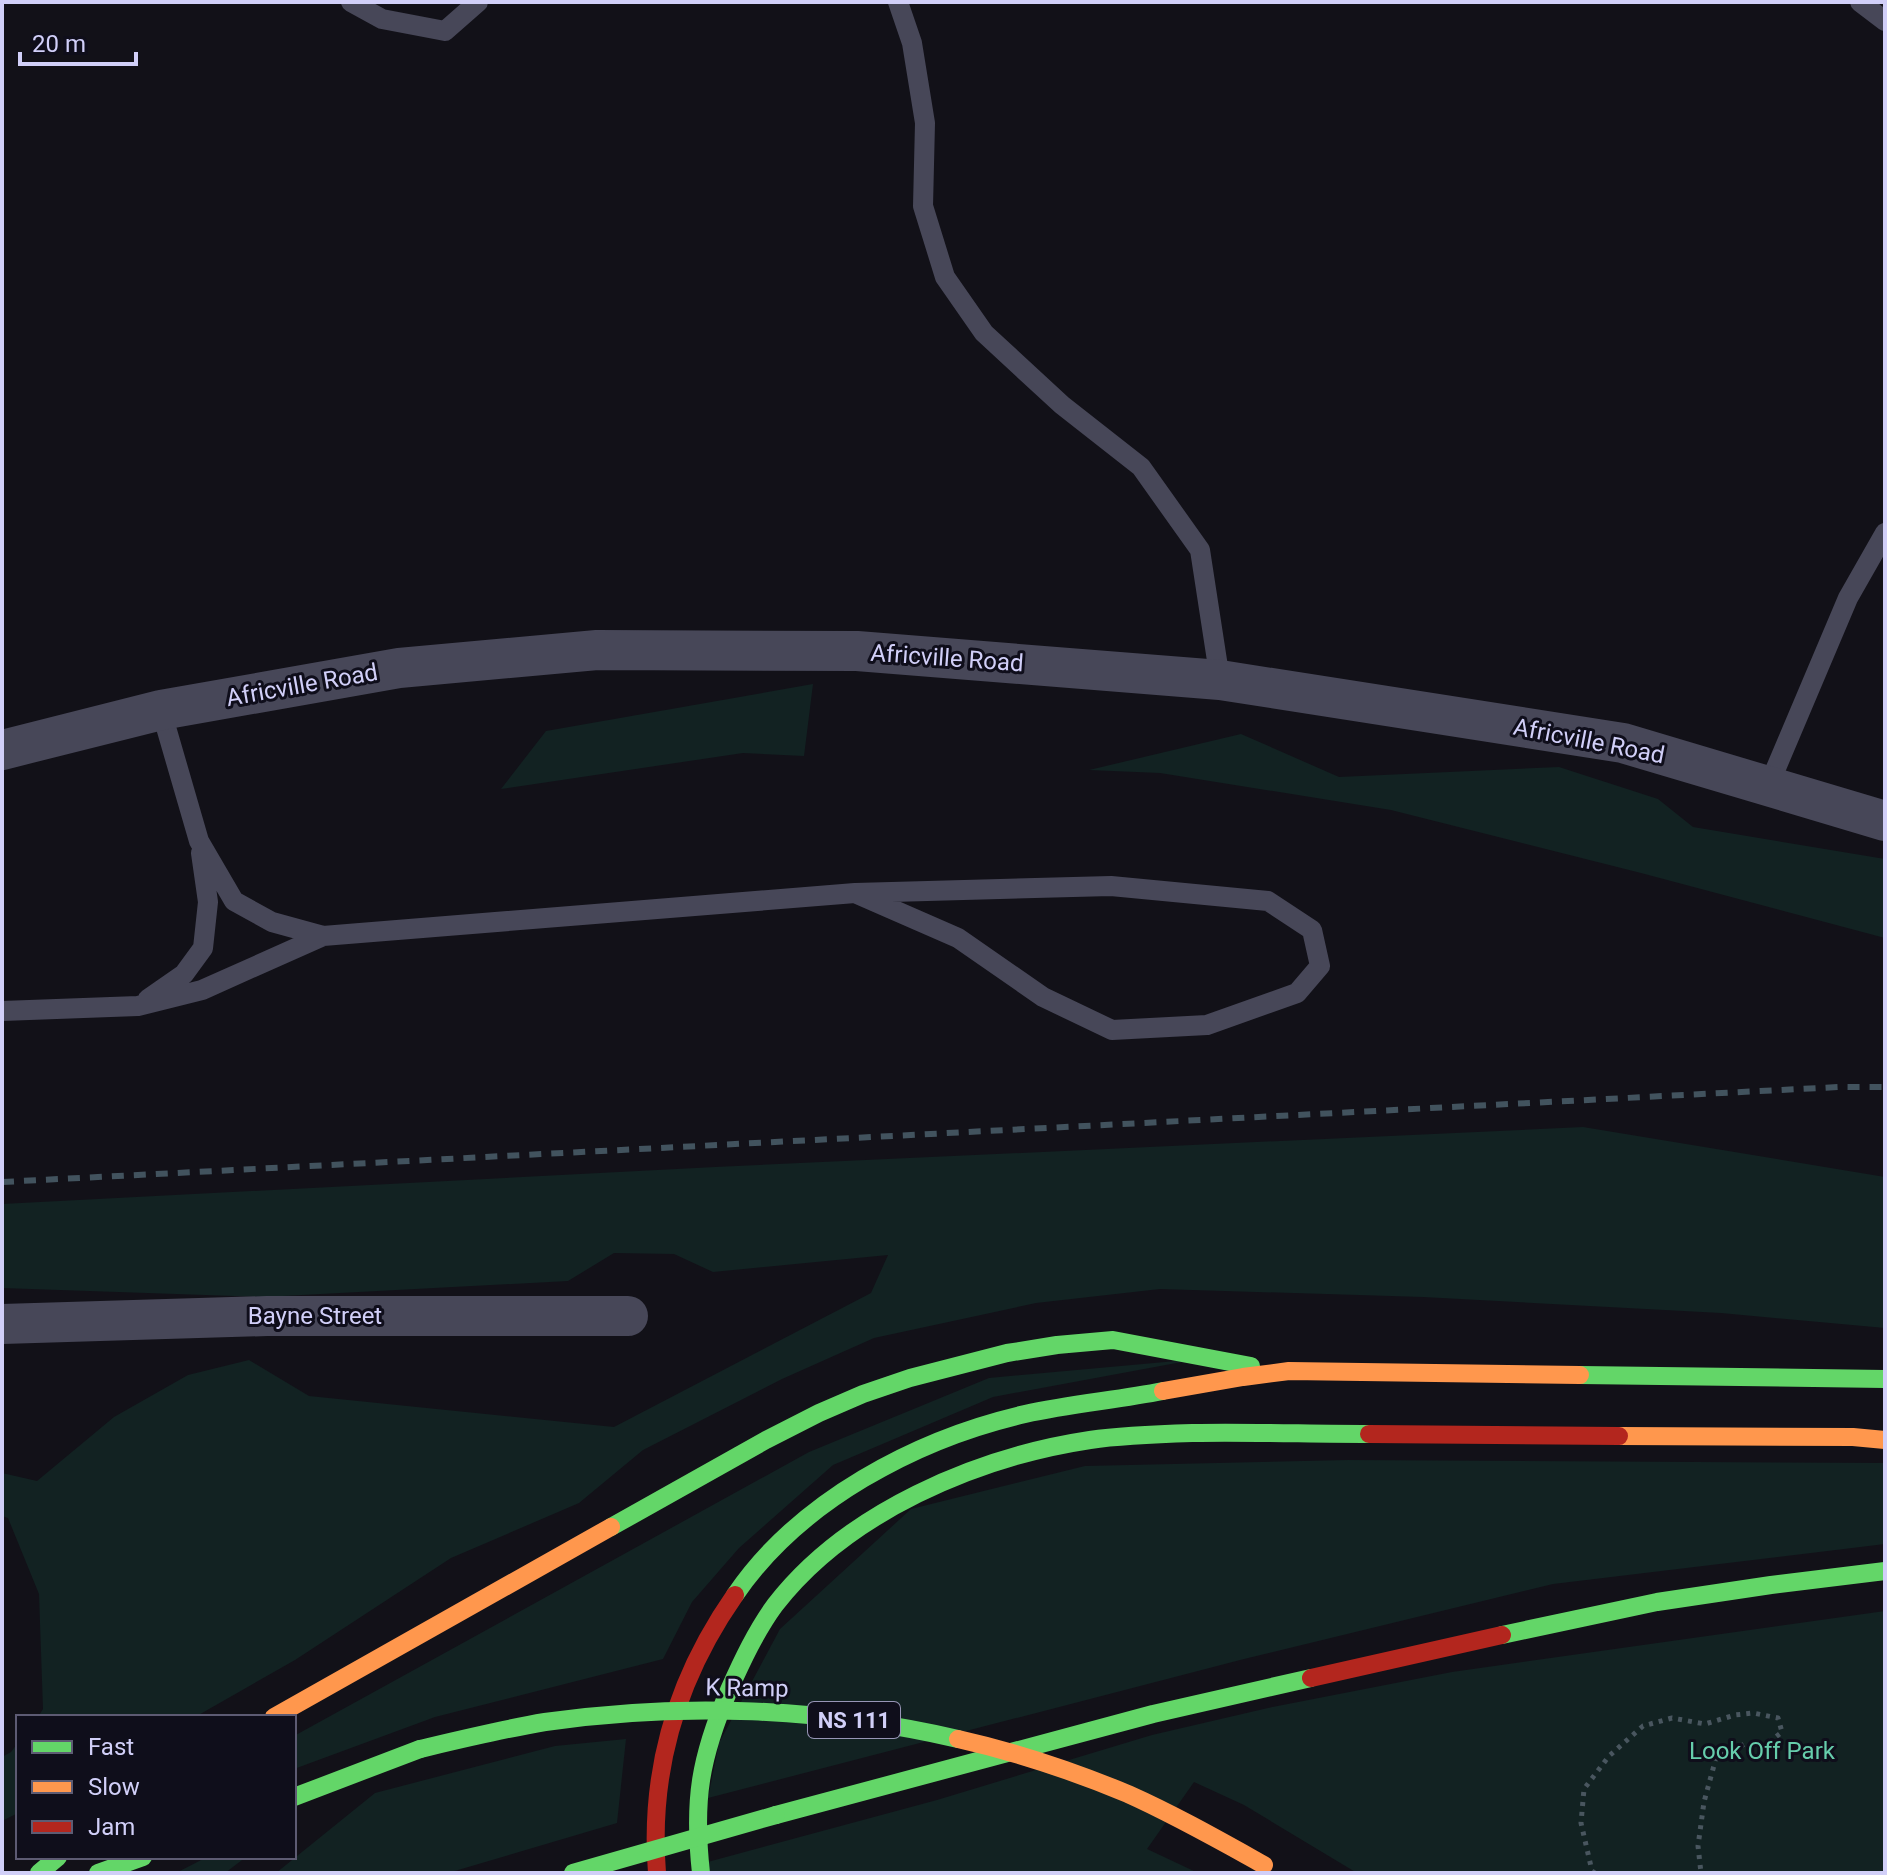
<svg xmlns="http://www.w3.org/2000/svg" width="1887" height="1875" font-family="Roboto,sans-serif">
<rect width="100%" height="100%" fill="#121118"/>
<path fill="#122222" d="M813,684l-9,72 -61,-3 -242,36 45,-58z
M1241,734l98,43 220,-10 99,32 35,28 192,32v79l-244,-65 -250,-63 -231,-37 -71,-3z
M1583,1127l302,50v151l-164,-15 -298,-16 -263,-8 -124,14 -162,35 -92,41 -139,71 -64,53 -128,55 -156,102 -100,57h-157l5,-8 -4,-115 -31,-76 -6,-2v-43l35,8 77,-64 74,-42 61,-15 60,36 305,31 257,-134 17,-38 -175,17 -39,-18 -60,-1 -46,28 -304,16 -262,-9v-84l713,-37z
M1198,1359l-205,38 -160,68 -94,83 -47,54 -29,57 -228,58 -141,52v-33l515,-284 180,-74z
M1348,1460l537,3v81l-332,40 -309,75 -536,139 11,-55 61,-114 131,-120 174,-43z
M1885,1611v262h-528l-113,-68 -50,-23 -47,67 51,24h-492l-2,-10 233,-63 215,-65 116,-27 184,-36z
M626,1739l-9,84 -169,50h-172l99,-80 180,-47z
M18,1743v70l-16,8v-64l9,-5z
M207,1857h39l-21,16h-49z"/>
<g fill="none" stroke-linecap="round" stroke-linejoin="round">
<path stroke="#49565f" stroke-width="5" stroke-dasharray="4 6" stroke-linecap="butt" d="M1595,1873l-3,-2 -11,-48 3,-34 25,-33 34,-30 29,-8 33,6 30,-9 18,-2 25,5 4,14 -18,14 -19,-2 -29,14 -12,44 -6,44 3,27"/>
<path stroke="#474758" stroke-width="20" d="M351,2l31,17 63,12 33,-29
M898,2l14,41 13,80 -2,83 22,71 39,56 78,72 79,62 59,83 20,130
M1860,2l25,19
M161,710l38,131 35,60 38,21 51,14 532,-43 256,-7 157,15 44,29 8,36 -23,27 -90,32 -95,5 -69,-33 -85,-59 -103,-45
M1768,787l80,-189 37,-65
M148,999l36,-25 19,-26 5,-46 -7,-49
M2,1011l136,-5 64,-16 121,-54"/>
<path stroke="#474758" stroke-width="40" d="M2,750l159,-40 238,-42 198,-18 260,1 363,29 403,63 262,78
M2,1324l265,-8h361"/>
<path stroke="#63d668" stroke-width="18" d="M1580,1375l305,4
M611,1527l155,-87 53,-27 44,-19 47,-16 97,-25 50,-8 56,-5 138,26
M735,1595c64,-94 181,-156 290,-181 45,-10 92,-14 138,-23
M1502,1635l155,-33 114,-17 114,-14
M294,1797l126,-48
M776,1815l377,-101 158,-36
M39,1873l19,-16
M98,1873l45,-16
M701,1873c-8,-73 -1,-115 28,-183 13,-29 27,-59 46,-85 72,-93 202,-148 315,-165 34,-5 69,-6 103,-7 58,-1 117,1 176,1"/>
<path stroke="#ff974d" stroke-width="18" d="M1163,1391l80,-14 46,-6 291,4
M1619,1436l234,1 32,3
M274,1717l337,-190"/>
<path stroke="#b3261e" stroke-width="18" d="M1369,1434l250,2
M1311,1678l191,-43
M657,1873c-8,-102 20,-195 78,-278"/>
<path stroke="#42535e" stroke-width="6" stroke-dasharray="12 10" stroke-linecap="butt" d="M2,1182l1836,-95h47"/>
<path stroke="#63d668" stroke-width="18" d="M420,1749c42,-10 83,-20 125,-27 137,-20 279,-14 413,17
M573,1873l203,-58"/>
<path stroke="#ff974d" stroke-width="18" d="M958,1739c58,13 115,32 170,55 47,21 91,46 136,71"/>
</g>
<g text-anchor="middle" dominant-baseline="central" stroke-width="6" stroke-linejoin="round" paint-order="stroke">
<rect fill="#0f0e1b" stroke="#9795b6" stroke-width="2" x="808" y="1702" width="92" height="36" rx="6"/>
<g font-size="22" font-weight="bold" fill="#d1cff8">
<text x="854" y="1720">NS 111</text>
</g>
<g font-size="24" fill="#d1cff8" stroke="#0f0e1b">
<text transform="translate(947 658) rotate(4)">Africville Road</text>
<text transform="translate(302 685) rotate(-10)">Africville Road</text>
<text transform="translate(1589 741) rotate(11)">Africville Road</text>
<text x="315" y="1316">Bayne Street</text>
<text transform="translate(747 1688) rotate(1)">K Ramp</text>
</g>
<g font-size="24" fill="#66cdac" stroke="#0f0e1b">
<text x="1762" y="1751">Look Off Park</text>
</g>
</g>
<rect width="1887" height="1875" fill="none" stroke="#d1cff8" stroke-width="8"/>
<rect x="16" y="1715" width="280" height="144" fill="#0f0e1b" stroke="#5d5b73" stroke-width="2"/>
<rect x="32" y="1741" width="40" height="12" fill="#63d668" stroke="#5d5b73" stroke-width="2"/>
<text x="88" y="1755" font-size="24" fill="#d1cff8">Fast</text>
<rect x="32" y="1781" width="40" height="12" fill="#ff974d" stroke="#5d5b73" stroke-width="2"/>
<text x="88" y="1795" font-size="24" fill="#d1cff8">Slow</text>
<rect x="32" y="1821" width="40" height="12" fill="#b3261e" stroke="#5d5b73" stroke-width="2"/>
<text x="88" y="1835" font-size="24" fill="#d1cff8">Jam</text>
<path d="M20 52v12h116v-12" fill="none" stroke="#d1cff8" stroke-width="4"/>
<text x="32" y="52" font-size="24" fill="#d1cff8" stroke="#0f0e1b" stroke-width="6" paint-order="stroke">20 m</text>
</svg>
